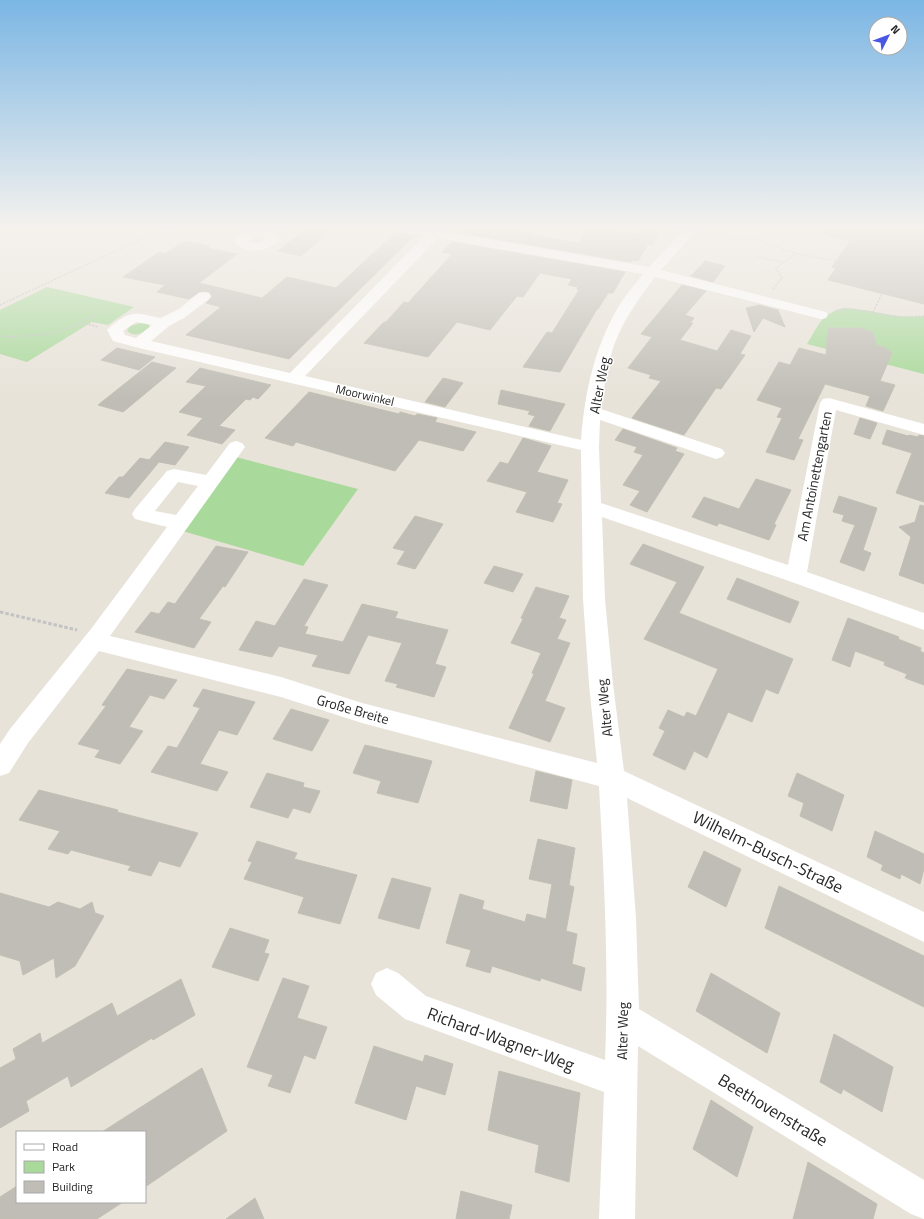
<svg xmlns="http://www.w3.org/2000/svg" width="924" height="1219" font-family="'Titillium Web',sans-serif">
<rect width="100%" height="100%" fill="#e8e3d9"/>
<path fill="#a9d99b" d="M47,287l87,20 -26,18 -16,-3 -65,40 -27,-8v-44z
M843,308c27,0 53,12 81,8v58l-117,-30c12,-19 13,-29 36,-36z
M141,323l7,1 2,3c-7,6 -14,11 -23,4l3,-5z
M236,457l122,32 -55,77 -124,-36z"/>
<path fill="#c0bdb6" stroke="#c2bfb4" d="M307,228h27l-33,28 -23,-5z
M466,228h45l23,4 -2,3 46,8 10,-15h12l38,6 4,-6h20l-10,17 -4,-1 -10,17 -6,-1 -1,2 -170,-29z
M823,228h101v76l-96,-24 8,-12 -4,-1 18,-26 -28,-7z
M396,232l18,4 -125,123 -103,-24 35,-28 -15,-4 6,-6 -3,-5h-10l-10,7 -32,-7 8,-7 -42,-8 36,-25 6,2 19,-13 26,5 -3,2 30,6 -38,29 63,15 25,-21 49,11z
M452,242l173,30 -12,21h-5l-10,16h-1l-37,63 -37,-5 24,-35 5,1 27,-43 -2,-1 1,-2 -10,-2 4,-6 -32,-6 -17,24 -6,-1 -27,34 -33,-8 -29,35 -64,-14 20,-21h2l18,-20 4,1 44,-49 -10,-2z
M705,261l20,5 -12,16 -22,-6z
M682,285l24,6 -21,24 9,3 -4,5h3l-13,17 37,11 14,-21 20,6 -11,18 5,1 -24,34 -5,-1 -32,47 -52,-17 29,-37 -12,-3 2,-3 -23,-7 24,-31 -11,-3z
M759,305l19,5 7,17 -22,-9 -9,14 -8,-24z
M828,328h30l15,4 3,13 8,2 8,6 -12,28 15,4 -12,26 -17,-5 4,-10 -45,-12 -27,55 5,1 -9,20 -28,-8 16,-34 -5,-1 5,-9 -25,-8 22,-38 11,3 9,-17 27,7z
M117,348l21,5 17,4 -16,13 -38,-10z
M152,362l24,6 -53,44 -25,-7z
M200,368l71,17 -13,14 -5,-2 -3,3 -4,-1 -27,27 16,4 -13,14 -35,-9 16,-17 -24,-6 27,-26 -20,-4z
M443,378l20,5 -18,24 -20,-5z
M501,390l64,14 -15,27 -21,-5 6,-10 -7,-2 2,-3 -32,-7z
M309,392l90,22 1,-2 15,4 2,-2 20,4 -2,4 41,10 -13,19 -44,-11 -24,31 -99,-29 -3,4 -28,-8z
M860,418l17,5 -7,16 -16,-5z
M623,429l54,19 -2,3 9,3 -37,58 -17,-7 10,-14 -17,-6 20,-30 -9,-3 3,-5 -22,-7z
M887,430l21,6 1,-1 9,2 1,-2 5,1v66l-28,-9 16,-40 -30,-9z
M523,438l28,8 -14,26 31,8 -11,23 5,1 -9,18 -37,-10 11,-20 -40,-11 13,-19 8,2z
M165,442l24,5 -14,18 -26,-5z
M140,458l19,4 -30,36 -24,-5 14,-16h4z
M756,479l35,11 -17,34 2,1 -7,15 -50,-17 -2,3 -25,-9 12,-20 35,12z
M839,496l38,12 -14,42 8,3 -7,18 -24,-9 15,-37 -13,-4 2,-6 -11,-3z
M920,505l4,1v78l-25,-9 12,-38 -12,-10 16,-5z
M415,516l28,8 -28,45 -18,-5 8,-13 -12,-3z
M643,544l61,23 -25,46 114,46 -15,35 -12,-5 -14,33 -24,-10 -21,46 -13,-7 -9,19 -32,-15 12,-24 -6,-3 9,-18 16,7 3,-5 9,4 22,-47 -74,-30 33,-57 -47,-18z
M216,546l32,6 -23,35 -2,-1 -24,33 12,3 -17,26 -59,-16 16,-20 8,2 9,-12 7,2z
M494,566l29,8 -10,18 -29,-9z
M737,578l62,24 -9,21 -63,-24z
M304,579l24,6 -24,41 4,1 -3,7 38,8 19,-38 36,8 -3,6 53,12 -13,34 11,3 -12,30 -38,-10 2,-3 -13,-3 17,-38 -34,-8 -19,39 -37,-8 6,-11 -39,-9 -7,11 -33,-7 17,-29 19,5z
M536,587l33,9 -10,22 7,2 -9,19 13,4 -25,58 20,7 -15,34 -41,-14 25,-54 -2,-1 9,-20 -30,-10 12,-24 -2,-1z
M848,618l51,19 -1,2 23,9 -1,3 4,2v32l-19,-7 2,-4 -23,-9 1,-3 -30,-11 -5,16 -18,-7z
M127,669l50,11 -13,19 -14,-4 -21,32 14,4 -23,33 -25,-7 5,-7 -22,-6 28,-38 -4,-1z
M203,689l52,13 -18,33 -18,-5 -19,34 28,8 -11,19 -66,-19 17,-26 9,2 23,-40 -7,-2z
M291,709l38,11 -17,31 -39,-12z
M365,745l67,16 -14,42 -41,-10 4,-12 -28,-8z
M536,771l36,9 -5,29 -37,-8z
M267,773l37,10 -1,4 17,4 -10,22 -17,-5 -5,10 -38,-11z
M797,773l47,22 -12,36 -32,-15 4,-13 -16,-7z
M39,790l79,20 -1,2 81,21 -18,34 -21,-6 -8,15 -23,-6 3,-4 -60,-16 -3,4 -20,-5 12,-18 -41,-11z
M875,831l49,23v15l-4,15 -19,-10 -1,5 -19,-9 2,-5 -16,-8z
M538,839l37,9 -6,37 5,2 -8,44 11,3 -5,30 13,4 -4,23 -40,-13 -1,3 -48,-15 -2,7 -24,-7 5,-16 -25,-7 14,-49 24,7 -2,8 43,13 2,-8 19,5 6,-35 -23,-5z
M257,841l40,12 -3,6 63,16 -17,49 -42,-11 6,-16 -60,-18 8,-17 -4,-1z
M704,851l37,18 -15,38 -38,-20z
M392,878l39,10 -12,41 -41,-11z
M779,886l145,70v51l-159,-79z
M0,893l49,14 9,-5 22,7 12,-7 3,11 9,3 -29,50 -19,12 -2,-20 -31,17 -3,-14 -20,-6z
M230,928l39,12 -5,13 5,1 -11,27 -46,-14z
M711,973l69,40 -13,40 -71,-42z
M283,978l26,8 -12,32 30,9 -12,32 -11,-4 -14,38 -22,-7 5,-11 -26,-8z
M181,979l14,36 -42,25 -1,-2 -81,49 -3,-11 -42,25 3,10 -29,17v-60l16,-9 -3,-10 27,-16 2,10 70,-40 5,13z
M834,1034l59,33 -11,45 -39,-23 -2,5 -21,-12z
M374,1046l49,16 2,-7 28,9 -8,31 -29,-9 -10,34 -51,-17z
M202,1068l25,63 -82,56v-55h-43z
M499,1071l81,22 -11,89 -34,-10 4,-27 -51,-15z
M711,1100l42,27 -16,50 -44,-28z
M808,1162l69,42 -4,15h-80z
M17,1186v16h106l-26,17h-97v-22z
M461,1191l51,14 -3,14h-53z
M255,1198l9,21h-38z"/>
<g fill="none" stroke-linecap="round" stroke-linejoin="round">
<path stroke="#c3c3c3" stroke-width="1.5" stroke-dasharray="2 1.5" stroke-linecap="butt" d="M756,228l-2,3 6,11
M869,228l21,5
M728,237l31,4 36,12 41,8
M756,257l27,5
M773,289l9,-11 -6,-10 19,-14
M0,305l165,-77
M835,311l16,-2 48,8 25,-1
M873,312l9,-18
M82,323l17,-10
M0,336l13,1 43,-4 26,-10 17,4"/>
<path stroke="#c3c3c3" stroke-width="3" stroke-dasharray="3.5 2" stroke-linecap="butt" d="M0,612l77,18"/>
<path fill="#fff" fill-rule="evenodd" d="M254,228h16l-1,1 4,1 8,8c-10,14 -36,18 -47,3 5,-7 12,-10 20,-13zM259,235l7,3 -8,5 -9,-2z
M399,228h47l-2,3 205,36 37,-39h13l-38,42 165,42 2,3 -2,3 -5,1 -166,-42c-15,20 -29,39 -39,63 -8,20 -12,48 -15,69l121,40 3,4 -3,4 -6,2 -6,-2 -110,-37 -1,27 2,56 187,62 32,-162 3,-4 6,-1 95,26v11l-88,-25 -29,162 117,41v17l-135,-49 -187,-64 3,82 8,85 11,87 300,141v30l-297,-144 9,120 3,91 285,171v39l-13,-5 -273,-168 -3,173h-36l5,-127 -199,-73 -29,-24 -5,-11 5,-11 11,-5 11,5 28,23 179,64c4,-92 -1,-183 -6,-274l-237,-63 -81,-26 -182,-46 -71,92 -19,30 -9,3v-32l10,-15 81,-100 76,-102 -32,-8 -3,-5 3,-5 32,-38 7,-2 32,6 24,-32 6,-2 6,2 3,4 -135,189 171,41 81,26 235,60 -8,-79 -6,-85 -2,-149 -442,-102 -26,-7 -6,-11c3,-4 8,-7 12,-10 16,-11 25,-5 42,-2l18,-9 20,-16 5,-1 5,1 2,3 -2,3 -25,19 -15,8 -18,15 139,32 135,-138 -25,-4zM438,238l205,36c-7,9 -15,18 -21,27 -27,43 -37,89 -41,139l-276,-64zM136,322l16,3 -16,13 -11,-3 -2,-4zM178,482l20,4 -22,29 -21,-4z"/>
</g>
<linearGradient id="sky" x2="0" y2="1"><stop stop-color="#7bb6e4"/><stop offset="0.57" stop-color="#f5f2ee"/><stop offset="1" stop-color="#f5f2ee" stop-opacity="0"/></linearGradient>
<rect width="924" height="399" fill="url(#sky)"/>
<g text-anchor="middle" dominant-baseline="central" stroke-width="3" stroke-linejoin="round" paint-order="stroke">
<g font-size="12" fill="#272727" stroke="#fff">
<text transform="translate(365 395) rotate(13)">Moorwinkel</text>
</g>
<g font-size="14" fill="#272727" stroke="#fff">
<text transform="translate(599 385) rotate(-79)">Alter Weg</text>
<text transform="translate(814 476) rotate(-79)">Am Antoinettengarten</text>
<text transform="translate(604 708) rotate(-96)">Alter Weg</text>
<text transform="translate(353 709) rotate(16)">Große Breite</text>
<text transform="translate(622 1031) rotate(-89)">Alter Weg</text>
</g>
<g font-size="17" fill="#272727" stroke="#fff">
<text transform="translate(768 852) rotate(26)">Wilhelm-Busch-Straße</text>
<text transform="translate(501 1039) rotate(20)">Richard-Wagner-Weg</text>
<text transform="translate(773 1110) rotate(31)">Beethovenstraße</text>
</g>
</g>
<rect x="16" y="1131" width="130" height="72" fill="#ffffff" stroke="#a9a9a9"/>
<rect x="24" y="1144" width="20" height="6" fill="#ffffff" stroke="#a9a9a9"/>
<text x="52" y="1151" font-size="12" fill="#272727">Road</text>
<rect x="24" y="1161" width="20" height="12" fill="#a9d99b" stroke="#a9a9a9"/>
<text x="52" y="1171" font-size="12" fill="#272727">Park</text>
<rect x="24" y="1181" width="20" height="12" fill="#c0bdb6" stroke="#a9a9a9"/>
<text x="52" y="1191" font-size="12" fill="#272727">Building</text>
<g transform="translate(888 36) rotate(48)"><circle r="19" fill="#ffffff" stroke="#a9a9a9"/>
<path d="M0-3L7 15L0 10L-7 15Z" fill="#4a56e4"/>
<text y="-6" font-size="11" font-weight="bold" text-anchor="middle" fill="#272727">N</text>
</g>
</svg>
